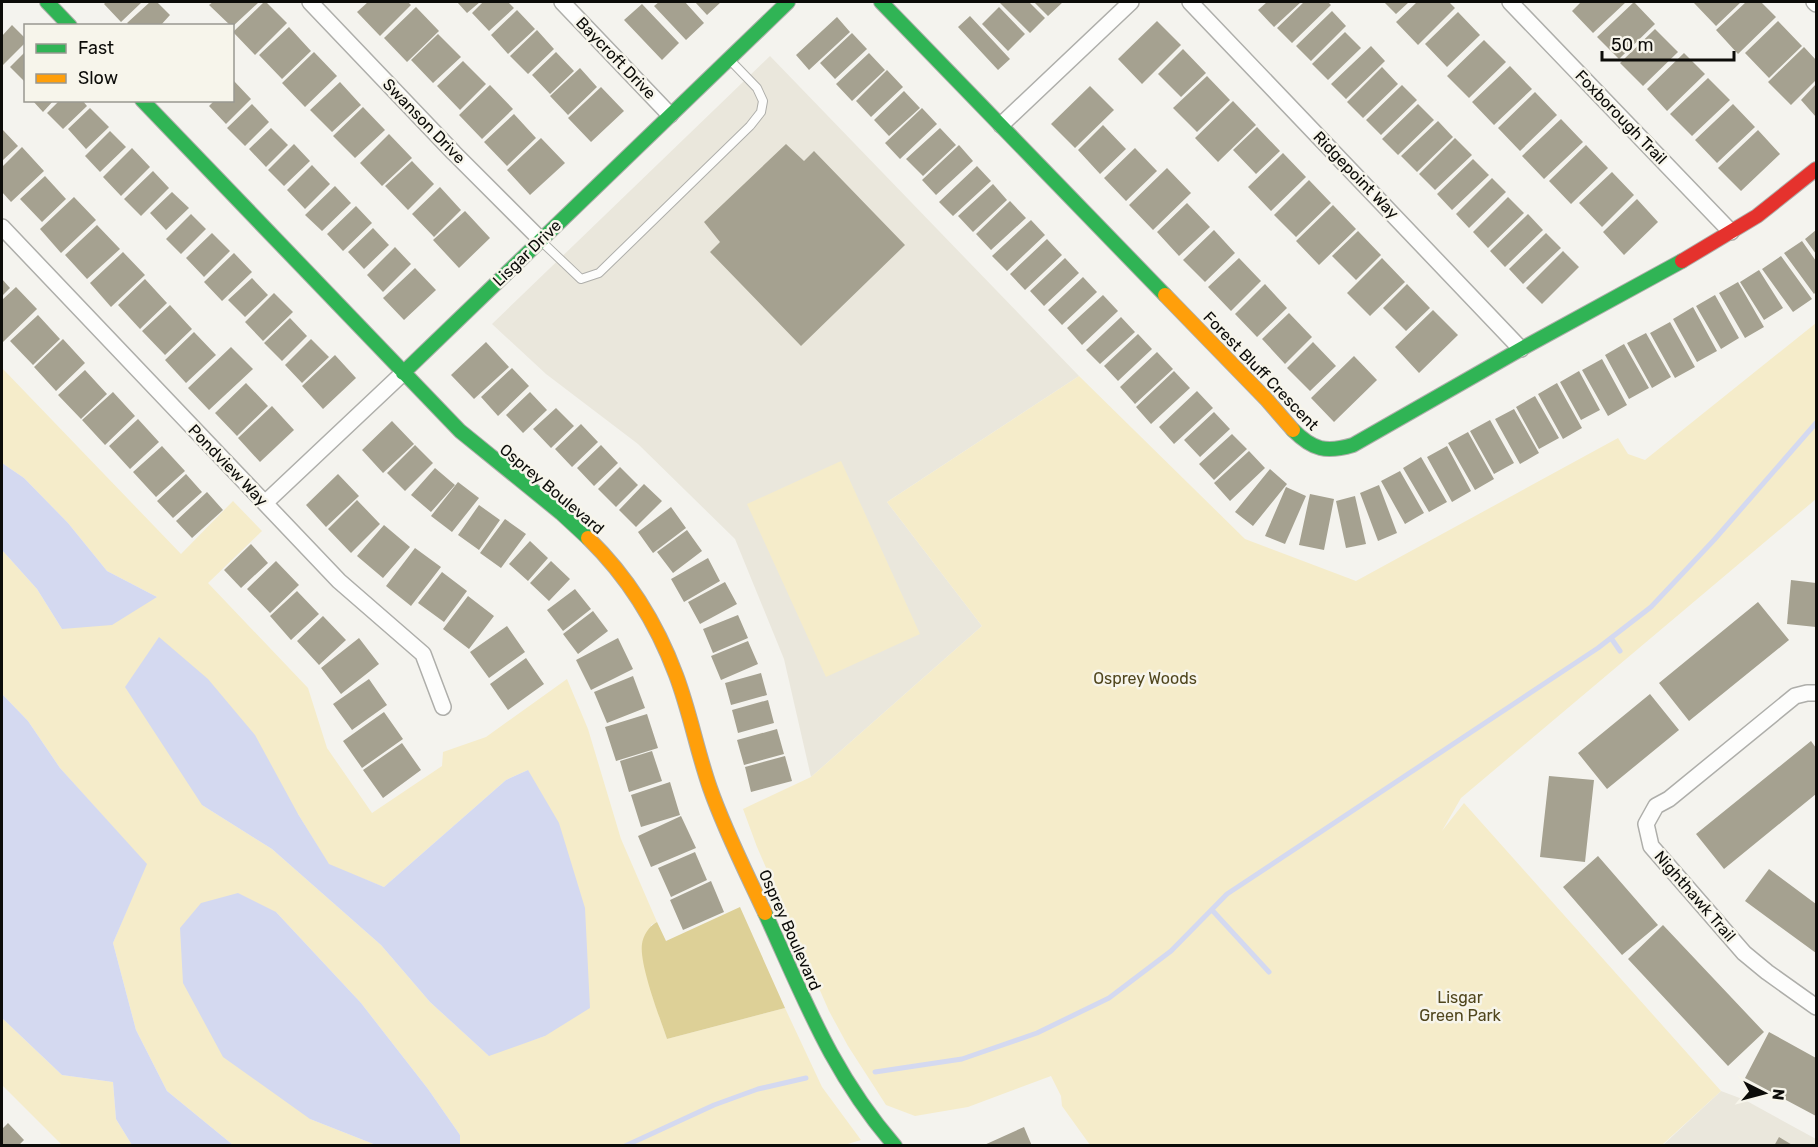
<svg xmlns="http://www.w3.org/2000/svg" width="1818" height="1147" font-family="Rubik,sans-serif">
<rect width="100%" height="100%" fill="#f4f3ee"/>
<path fill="#eae7dc" d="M770,56l309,320 -192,126 95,124 -171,151 -27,-118 -49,-120 -97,-95 -92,-70 -54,-50z
M1721,1091l24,9 71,39v7h-154z"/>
<path fill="#f5ecca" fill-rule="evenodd" d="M1816,323v176l-355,299 -19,33 22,-28 257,288 -59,54h-572l-28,-39 -1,-10 -10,-20 -83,31 -53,9 -29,-11 -38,-59 -19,-35 -72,-164 -14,-38 68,-32 171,-151 -95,-124 192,-126 166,163 111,42 262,-143 10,16 17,6z
M2,368l179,186 52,-53 29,30 -54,52 100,105 19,60 45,65 70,-47 1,-14 43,-15 81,-58 21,50 33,110 36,83 -6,3 1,70 15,44 118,-31 37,79 39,53 -20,6 -381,-1v-10l-32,-46 -67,-86 -85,-91 34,207 66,26h-143l-66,-54 -31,-61 -23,-87 33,-79 -86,-96 -32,-47 -26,-27v-144l35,39 25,40 95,-32 -50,-26 -39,-48 -44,-45 -22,-15zM528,770l17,266 -57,19 -58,-53 -49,-57 -109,-96 -70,-44 96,9 31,51 55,22 122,-107z
M841,461l79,173 -94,43 -79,-173z
M2,1018l60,57 51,7 3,37 16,26h-70l-60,-60z"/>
<path fill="#ddd097" d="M740,907l45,101 -118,31c-7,-21 -28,-75 -25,-95 1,-8 7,-18 15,-22l9,19z"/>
<path fill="#d4d9f0" d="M2,463l22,15 44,45 39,48 50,26 -45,28 -50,4 -25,-40 -35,-39z
M159,637l49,42 47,56 43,79 31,50 55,23 122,-107 22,-10 31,53 26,85 5,100 -45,28 -56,20 -59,-54 -49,-57 -109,-96 -70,-44 -77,-118z
M2,694l26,27 32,47 87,96 -34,79 23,87 31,61 66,54h-101l-16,-26 -3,-37 -51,-7 -60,-57z
M238,893l38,19 85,91 67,86 32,46v10h-84l-66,-26 -87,-62 -40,-74 -3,-55 21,-25z"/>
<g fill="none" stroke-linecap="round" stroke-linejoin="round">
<path stroke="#d4d9f0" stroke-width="5" d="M1611,638l9,13
M1212,910l57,62
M875,1072l87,-13 75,-26 72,-35 62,-47 56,-57 371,-246 53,-41 63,-67 102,-117
M625,1146l89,-41 44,-16 48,-11"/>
</g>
<path fill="#a5a190" d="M106,2h36l-21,20 -17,-18z
M150,2h7l13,13 -10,11h-30l-3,-3z
M213,2h46l-27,25 -23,-22z
M264,2h2l21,21 -32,32 -22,-23z
M368,2h40l3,3 -31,31 -23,-24z
M457,2h23l-13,11z
M483,2h25l6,6 -25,23 -17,-18z
M659,2h26l19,21 -18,17 -32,-34z
M695,2h26l-14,13z
M999,2h30l16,16 -15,15z
M1034,2h29l-15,14z
M1267,2h34l-27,25 -16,-17z
M1304,2h24l3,3 -39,38 -15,-15z
M1384,2h25l-13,12z
M1417,2h32l6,6 -37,37 -22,-23z
M1581,2h45l-33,31 -21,-22z
M1634,2l21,22 -36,35 -22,-22z
M1696,2h45l-25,24 -22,-23z
M1746,2h15l15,15 -38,37 -22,-24z
M642,4l37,39 -17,17 -38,-40z
M416,7l23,24 -32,31 -23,-24z
M999,7l26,27 -17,17 -26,-27z
M517,10l18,19 -27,25 -17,-19z
M1332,11l14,15 -35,35 -15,-15z
M1458,12l22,23 -33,32 -22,-23z
M970,16l40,43 -12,11 -40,-43z
M837,17l13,15 -41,38 -13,-15z
M1157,21l24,24 -39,39 -24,-25z
M1778,21l24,25 -33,32 -24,-25z
M12,25l14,14v3l-24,24v-30z
M289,27l22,24 -29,28 -23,-24z
M1655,29l23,23 -35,34 -23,-23z
M537,30l17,19 -26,25 -18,-18z
M1345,32l16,16 -33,32 -16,-16z
M852,33l15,16 -32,30 -15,-16z
M438,34l23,23 -28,26 -22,-23z
M1484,40l22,22 -37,36 -22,-22z
M1371,46l14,15 -39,38 -15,-15z
M1804,47l12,13v20l-25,25 -23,-23z
M1183,49l23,24 -25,24 -23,-23z
M26,51v32l-16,-16z
M314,52l23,24 -32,31 -23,-24z
M556,52l18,19 -24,23 -18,-19z
M869,53l16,17 -33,31 -16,-17z
M1684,53l21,21 -38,37 -20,-22z
M463,61l23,23 -26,26 -23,-24z
M1510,66l22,23 -38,36 -22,-23z
M1382,67l16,17 -35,34 -16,-16z
M580,68l17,19 -29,28 -18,-19z
M887,70l16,17 -32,30 -15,-16z
M1207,76l23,24 -33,32 -24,-24z
M1708,78l22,22 -38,36 -22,-22z
M234,81l17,18 -25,25 -17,-18 6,-6h17v-17z
M340,82l21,23 -29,27 -22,-22z
M1816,84v33l-15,-17z
M490,85l23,24 -31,30 -23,-24z
M1402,85l15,15 -36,35 -15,-15z
M1090,86l24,24 -39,38 -24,-24z
M601,87l23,24 -33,31 -23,-24z
M904,91l16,17 -31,28 -15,-16z
M1535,92l22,23 -37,36 -22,-23z
M32,100h22l-11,12z
M60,100h22l5,6 -24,23 -16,-16z
M1233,101l23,24 -38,37 -23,-24z
M252,104l17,18 -24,24 -18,-18z
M1418,104l16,16 -36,35 -16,-16z
M1733,104l22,23 -38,36 -22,-23z
M363,107l22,23 -30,28 -22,-22z
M90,108l19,19 -23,22 -18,-20z
M922,108l15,16 -37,35 -15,-16z
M514,114l22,24 -29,28 -23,-24z
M1561,119l22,23 -39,37 -22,-23z
M1438,121l15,16 -36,35 -16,-16z
M1103,125l23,24 -26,25 -22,-24z
M1257,127l23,24 -24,23 -23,-24z
M271,128l17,17 -22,22 -17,-18z
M940,128l16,17 -33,31 -17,-17z
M2,129l16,17 -16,15z
M1758,130l22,24 -39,37 -23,-23z
M110,131l16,16 -26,25 -15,-16z
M389,134l23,24 -30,28 -22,-23z
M541,138l24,25 -35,32 -23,-25z
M1455,138l17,17 -37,35 -16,-16z
M294,144l16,17 -26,25 -16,-16z
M786,144l18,17 10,-10 91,94 -104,101 -91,-94 10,-10 -16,-20z
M959,145l14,16 -37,34 -14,-15z
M1586,145l22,23 -37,36 -22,-23z
M22,147l22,24 -33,31 -9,-10v-25z
M132,148l18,19 -29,29 -18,-19z
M1135,148l22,23 -31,30 -22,-23z
M1283,153l23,24 -35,34 -23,-24z
M1473,159l16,16 -37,35 -15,-16z
M412,161l22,23 -26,26 -23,-24z
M312,165l18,19 -25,25 -18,-19z
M977,166l14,15 -38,35 -14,-14z
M1167,168l24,25 -38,37 -24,-25z
M153,171l16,17 -28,28 -17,-17z
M1612,172l22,23 -32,32 -23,-24z
M45,176l21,23 -24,23 -22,-23z
M1492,178l14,14 -37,36 -13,-14z
M1309,180l22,23 -35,34 -22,-22z
M993,184l14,16 -34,32 -15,-16z
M335,186l16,17 -29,28 -17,-16z
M440,187l21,23 -27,27 -22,-23z
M172,192l17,16 -23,22 -16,-17z
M74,197l22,23 -35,33 -21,-24z
M1508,197l16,16 -36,35 -15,-16z
M1637,199l21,23 -34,33 -21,-23z
M1010,201l16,17 -35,32 -15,-16z
M1187,203l23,24 -31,29 -22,-24z
M1333,205l23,24 -37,36 -23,-24z
M356,206l16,17 -29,28 -16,-17z
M465,211l25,27 -31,30 -26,-28z
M191,214l15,15 -25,25 -15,-15z
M1528,214l15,16 -38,37 -15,-16z
M1031,220l14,15 -38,36 -15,-15z
M97,225l23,24 -33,30 -22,-24z
M373,228l16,17 -25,24 -16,-17z
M1214,230l21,23 -30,29 -22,-22z
M1816,230v24l-11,-15z
M1358,231l23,24 -25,25 -24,-24z
M212,233l18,18 -26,26 -18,-19z
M1546,233l15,15 -38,36 -14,-15z
M1047,239l15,16 -37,35 -15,-16z
M1802,241l14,20v31l-2,2 -30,-41z
M395,247l16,17 -28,28 -16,-17z
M1563,251l16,16 -37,37 -16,-16z
M123,252l22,23 -34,32 -21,-24z
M234,253l18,19 -30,29 -18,-19z
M1781,256l31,43 -19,13 -31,-43z
M1065,258l14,15 -35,33 -14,-15z
M1239,258l22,23 -30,30 -23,-24z
M1382,258l23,24 -35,34 -23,-23z
M415,268l21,22 -32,30 -21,-22z
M1759,270l24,38 -19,12 -24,-38z
M1083,277l14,15 -35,33 -14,-15z
M252,278l16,17 -23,22 -17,-17z
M2,279l8,9 -8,8z
M145,279l22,24 -27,26 -22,-24z
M1738,282l26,45 -19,11 -26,-45z
M1265,284l22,24 -30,29 -22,-23z
M1407,284l23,24 -24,23 -23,-23z
M16,287l21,22 -35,34v-43z
M274,293l19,19 -30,29 -18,-19z
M1103,295l15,16 -36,34 -15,-17z
M1715,295l24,43 -18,11 -25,-43z
M170,305l22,24 -27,26 -23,-24z
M1693,307l24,44 -20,11 -24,-43z
M1433,310l25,25 -39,38 -24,-26z
M1289,313l23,24 -27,27 -23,-25z
M38,315l22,24 -27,26 -23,-24z
M1121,317l14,15 -35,32 -14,-14z
M290,318l17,18 -25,25 -18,-18z
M1670,322l25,45 -20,11 -25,-45z
M194,332l22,23 -30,28 -21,-23z
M1646,333l25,44 -19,11 -25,-45z
M1138,334l14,15 -34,32 -14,-15z
M63,339l22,24 -29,28 -22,-24z
M311,339l18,18 -27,26 -17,-18z
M486,342l23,25 -35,32 -23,-24z
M1313,342l23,24 -26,25 -23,-23z
M1624,344l25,44 -20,11 -24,-44z
M231,347l22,22 -44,41 -21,-22z
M1157,352l16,17 -38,35 -15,-17z
M335,355l21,23 -33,31 -21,-23z
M1354,356l23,24 -43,42 -23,-24z
M1602,359l25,46 -19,11 -26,-46z
M512,368l17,18 -31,30 -17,-19z
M85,370l22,24 -26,25 -23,-24z
M1174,371l16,17 -39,36 -15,-17z
M1579,371l21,39 -19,10 -21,-38z
M246,383l22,23 -31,30 -22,-23z
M1557,383l25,45 -19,11 -25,-45z
M1197,391l16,17 -39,36 -15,-17z
M113,392l22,24 -30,29 -23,-25z
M530,392l17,18 -24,23 -17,-18z
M1535,396l24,42 -20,11 -23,-42z
M272,406l22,24 -34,32 -22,-24z
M556,408l18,18 -23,22 -18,-19z
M1514,409l25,44 -19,11 -25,-45z
M1214,412l16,17 -30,28 -16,-17z
M138,419l21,23 -29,27 -21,-23z
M1490,420l24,43 -20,11 -24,-43z
M392,421l22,23 -31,29 -21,-23z
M581,424l17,18 -26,25 -17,-18z
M1468,432l26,47 -19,11 -27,-47z
M1232,434l15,15 -33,31 -15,-16z
M415,445l18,18 -28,28 -18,-18z
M601,445l17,18 -24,23 -17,-18z
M162,446l23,25 -29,26 -23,-25z
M1447,446l24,45 -19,11 -25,-45z
M1249,451l16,17 -35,33 -16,-18z
M1421,457l26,45 -18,10 -26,-44z
M620,467l18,18 -22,22 -18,-18z
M435,468l20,17 -24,27 -20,-17z
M1270,469l17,15 -34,42 -18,-14z
M1400,471l24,42 -19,11 -24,-43z
M186,474l16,18 -29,26 -16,-17z
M338,474l21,22 -33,31 -20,-22z
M458,482l21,16 -27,34 -21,-16z
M644,484l18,17 -26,26 -17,-17z
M1379,485l18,48 -19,8 -18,-48z
M1286,487l20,9 -21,48 -20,-8z
M207,492l16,18 -31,28 -16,-17z
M1310,494l24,5 -10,51 -25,-5z
M1355,496l11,48 -20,4 -10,-47z
M357,500l23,24 -29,29 -23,-24z
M479,505l21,15 -21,30 -21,-15z
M671,507l15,21 -33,25 -15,-21z
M505,519l21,15 -25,34 -21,-15z
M384,525l26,22 -27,31 -26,-22z
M687,530l15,21 -29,22 -16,-21z
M530,541l18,17 -20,23 -19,-17z
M251,544l17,19 -27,25 -17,-18z
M415,548l26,19 -30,39 -25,-20z
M708,558l12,23 -36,21 -13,-23z
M276,561l23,24 -29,28 -23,-24z
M551,561l19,18 -21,22 -19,-18z
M442,572l25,19 -23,31 -26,-19z
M1791,580l25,3v44l-29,-3z
M725,582l12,22 -37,20 -12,-22z
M575,589l16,20 -28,22 -16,-21z
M297,591l22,23 -28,26 -21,-24z
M468,596l26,20 -25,33 -26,-20z
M1758,602l31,38 -100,81 -30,-38z
M593,611l15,20 -30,23 -15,-20z
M738,615l10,23 -35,15 -10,-24z
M323,616l23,24 -27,25 -22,-24z
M507,626l18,26 -36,26 -19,-26z
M359,638l20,26 -38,30 -20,-26z
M618,638l15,31 -42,21 -15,-30z
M748,641l10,23 -37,16 -10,-24z
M526,658l18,26 -36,26 -18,-26z
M761,673l6,22 -36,10 -6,-22z
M633,676l12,32 -38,15 -13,-31z
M369,679l18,26 -35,25 -19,-26z
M1650,694l29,36 -72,59 -29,-36z
M768,700l6,23 -36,10 -6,-23z
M384,712l19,27 -41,29 -19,-27z
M647,714l11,34 -42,13 -11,-34z
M777,729l7,25 -40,11 -7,-25z
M1811,741l5,7v46l-92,75 -28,-35z
M402,743l19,27 -38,28 -20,-28z
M652,751l10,30 -33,11 -9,-31z
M785,756l7,25 -41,11 -6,-25z
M1549,776l45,4 -9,82 -45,-5z
M670,782l10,33 -39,12 -10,-32z
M681,816l15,32 -45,19 -13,-31z
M695,852l12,28 -36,17 -13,-29z
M1598,856l60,69 -36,30 -59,-68z
M1769,869l47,35v49l-71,-52z
M711,881l13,31 -41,18 -13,-30z
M1663,925l101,107 -36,34 -100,-107z
M1769,1032l47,26v58l-71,-38z
M8,1123l16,17 -6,6h-16v-17z
M1024,1127l8,19h-50z
M1779,1137l15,9h-20z"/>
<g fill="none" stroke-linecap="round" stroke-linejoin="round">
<defs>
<path id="lane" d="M541,241l40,38 18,-6 151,-147 11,-14 2,-11 -6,-13 -28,-29"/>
<path id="street" d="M310,2l144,151 86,86
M562,2l108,113
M1190,2l331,347
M1510,2l221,230
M1814,2l2,2
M1001,125l130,-123
M2,227l337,354 84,73 20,53
M265,503l138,-130
M1816,693h-9l-12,3 -126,103 -13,7 -10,18 5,22 93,107 23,19 49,35"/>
<path id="fast" d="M47,2l23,24
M881,2l284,293
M142,100l318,331 101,82 27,25
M403,373l385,-371
M1293,430c20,20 33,23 60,15l168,-96 161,-88
M765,913c40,87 66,159 130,233"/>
<path id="slow" d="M1165,295l102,105 26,30
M588,538c39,38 69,86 88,137 14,37 21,76 34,113 15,43 36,84 55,125"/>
<path id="jam" d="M1682,261l75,-45 59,-47"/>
</defs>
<use href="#lane" stroke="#aeaeaa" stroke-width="10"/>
<use href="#street" stroke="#aeaeaa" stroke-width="18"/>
<use href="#fast" stroke="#aeaeaa" stroke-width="16"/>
<use href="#slow" stroke="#aeaeaa" stroke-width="16"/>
<use href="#jam" stroke="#aeaeaa" stroke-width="16"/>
<use href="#lane" stroke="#fdfdfc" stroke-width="8"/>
<use href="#street" stroke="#fdfdfc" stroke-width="15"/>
<use href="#fast" stroke="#30b455" stroke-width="14"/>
<use href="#slow" stroke="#ff9f0a" stroke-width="14"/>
<use href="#jam" stroke="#e5322d" stroke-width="14"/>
</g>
<g text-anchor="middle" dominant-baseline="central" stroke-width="5" stroke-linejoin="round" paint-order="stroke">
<g font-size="16" fill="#0c0c09" stroke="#f7f5eb">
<text transform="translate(616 58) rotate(46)">Baycroft Drive</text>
<text transform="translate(1621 117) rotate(46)">Foxborough Trail</text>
<text transform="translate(424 121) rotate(46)">Swanson Drive</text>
<text transform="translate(1356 175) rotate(46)">Ridgepoint Way</text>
<text transform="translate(527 253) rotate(-44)">Lisgar Drive</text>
<text transform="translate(1261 371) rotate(46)">Forest Bluff Crescent</text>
<text transform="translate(228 465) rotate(46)">Pondview Way</text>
<text transform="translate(552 489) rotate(40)">Osprey Boulevard</text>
<text transform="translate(1695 896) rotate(49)">Nighthawk Trail</text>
<text transform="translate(790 930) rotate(66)">Osprey Boulevard</text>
</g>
<g font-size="16" fill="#50461d" stroke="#f7f5eb">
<text x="1145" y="678">Osprey Woods</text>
<text x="1460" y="997">Lisgar<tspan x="1460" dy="18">Green Park</tspan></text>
</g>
</g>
<rect width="1818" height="1147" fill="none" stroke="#0c0c09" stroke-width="6"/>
<rect x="24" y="24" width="210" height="78" fill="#f7f5eb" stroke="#999891" stroke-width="1.5"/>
<rect x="36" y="44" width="30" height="9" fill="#30b455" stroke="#999891" stroke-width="1.5"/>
<text x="78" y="54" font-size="18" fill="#0c0c09">Fast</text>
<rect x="36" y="74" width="30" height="9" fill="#ff9f0a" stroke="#999891" stroke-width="1.5"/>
<text x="78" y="84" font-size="18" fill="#0c0c09">Slow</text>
<g transform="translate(1764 1093) rotate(96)" stroke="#f7f5eb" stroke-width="4.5" paint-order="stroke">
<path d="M0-4.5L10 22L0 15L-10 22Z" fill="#0c0c09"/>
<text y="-9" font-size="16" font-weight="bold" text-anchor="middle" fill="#0c0c09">N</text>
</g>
<path d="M1602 51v9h132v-9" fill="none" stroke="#0c0c09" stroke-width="3"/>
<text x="1611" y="51" font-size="18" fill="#0c0c09" stroke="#f7f5eb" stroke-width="4.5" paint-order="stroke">50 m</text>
</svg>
